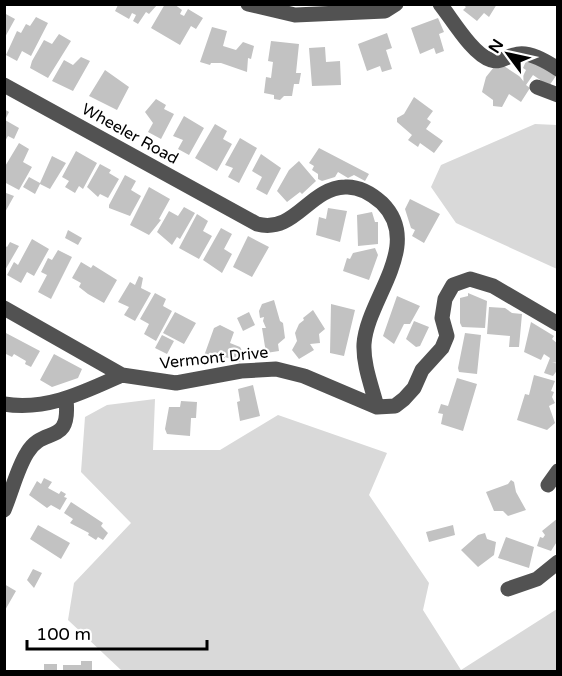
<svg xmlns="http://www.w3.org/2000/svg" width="562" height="676" font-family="'Varela Round',sans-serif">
<rect width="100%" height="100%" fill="#fff"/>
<path fill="#d9d9d9" d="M535,124l22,1v144l-101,-46 -25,-36 10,-22z
M155,399l-2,51h67l58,-35 109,38 -18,42 60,88 -6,27 38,60 96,-61v62h-435l-54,-51 6,-37 57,-60 -50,-51 4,-55 22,-12z"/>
<path fill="#c2c2c2" d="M165,4h9l8,6 -2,4 4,2 4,-7 15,9 -7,11 -5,-3 -11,19 -29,-17z
M462,4h35l-8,13 -5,-4 -7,8 -14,-11 3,-3z
M118,5h39l-8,9 -3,-2 -8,12 -5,-3 3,-6 -4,-2 -3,6 -14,-8z
M4,13l11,6 -11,20z
M36,17l12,6 -17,33 -9,-5 -5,10 -11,-6 11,-24 4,2 5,-9 4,2z
M438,18l6,14 -5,2 5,17 -8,3 -2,-6 -14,6 -9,-26z
M212,27l15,4 -4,15 13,4 7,-8 11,4 -3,13 -3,-1 -1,14 -26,-9h-10l-1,2 -10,-3z
M387,33l5,15 -6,2 6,19 -10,3 -2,-6 -13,5 -9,-27z
M59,34l12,7 -23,37 -18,-10 2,-7 12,-21 8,4z
M271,41l28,3 -3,29h5l-2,11h-5l-2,12h-8l-4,4 -6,-1v-4l-10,-2 2,-16 5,1 2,-16 -5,-1z
M325,47l1,15 14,-1 1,24 -29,1 -3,-38z
M81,57l9,4 -17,30 -21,-10 12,-21 9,5z
M527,59l31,14 -9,13 -16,-11 -7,10 4,3 -9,14 -12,-8 -7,13 -9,-1v-6l-11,-8 4,-15 12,-15 24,16 4,-8 -3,-2z
M105,70l24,17 -12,23 -28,-14z
M414,97l19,14 -6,8 4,3 -5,7 17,12 -9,12 -14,-10 -2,4 -10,-7 4,-5 -15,-13v-4l7,-4z
M156,99l10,6 -2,4 10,5 -13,25 -13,-7 5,-9 -8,-11z
M4,109l5,3 -4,8 14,8 -5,11 -6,-3 -4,7z
M184,116l20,12 -15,27 -11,-6 5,-9 -10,-4z
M215,124l12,7 -4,8 9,5 -15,27 -22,-13z
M240,138l17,10 -18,35 -11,-6 5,-9 -8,-3z
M19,143l10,6 -6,13 9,5 -13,23 -15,-8v-14z
M319,148l50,26 -4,7 -11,-6 -6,3 -10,-6 -3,5 -13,4 -4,-2v-5l-6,-4 2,-4 -5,-3z
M76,151l21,12 -14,26 -4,-3 -4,7 -10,-6 4,-6 -7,-4z
M261,154l20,14 -14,27 -11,-6 6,-12 -10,-6z
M52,156l14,7 -16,26 -10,-5 -5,10 -12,-7 6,-10 11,6z
M299,161l17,20 -14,13 -2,-2 -13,10 -10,-11 12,-21z
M100,164l11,6 -2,3 10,6 -11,19 -8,-4 -2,3 -11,-10z
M125,175l11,6 -5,9 10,6 -11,20 -21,-8v-3z
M149,187l21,12 -11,20 2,1 -12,15 -19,-10z
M6,193l8,3 -10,18v-19z
M410,199l30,15 -16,29 -12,-7 3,-6 -4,-2 -6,-19z
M184,207l11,6 -15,26 -3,-2 -5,8 -15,-13 12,-21 9,5z
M328,208l19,3 -7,31 -24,-7 3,-18 7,2z
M372,212l3,10h3v22l-20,2 -1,-31z
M197,214l11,7 -5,10 9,5 -13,23 -20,-11z
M221,228l11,6 -8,15 8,5 -10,19 -19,-13z
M68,230l14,8 -4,7 -13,-7z
M248,236l21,11 -17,30 -19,-10z
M32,239l17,10 -15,27 -7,-4 -6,11 -14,-8 7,-13 4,3z
M10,242l9,4 -15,26v-27l3,2z
M375,248l3,7 -9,25 -26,-9 4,-13 3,1 3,-6z
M58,250l14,7 -21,42 -13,-7 9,-17 -6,-3 7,-14 4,2z
M81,262l10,6 2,-3 24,15 -13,23 -16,-9 -9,-7 2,-4 -9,-5z
M139,276l4,2 -2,10 10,5 -16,28 -11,-6 5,-8 -11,-5 12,-20 5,3z
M155,293l11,6 -3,7 9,5 -16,30 -12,-7 5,-10 -9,-5z
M468,293l19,8 -2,27 -23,-1 -2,-4v-25l8,-2z
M397,296l23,10 -10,18h-6l-10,20 -11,-8z
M274,300l6,21 3,2 2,15 -7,6 1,7 -13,2 -4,-25h4l-3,-7 1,-4 -4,1 -1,-7 3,-7z
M331,304l24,6 -11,46 -14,-3z
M489,307l16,1 7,5 10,1 -3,33h-10l1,-11 -23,-2z
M313,310l12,19 -6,5 1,9 -10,1 4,6 -15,9 -7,-9 5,-9 -2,-8 4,-9 5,-4 -1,-2z
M175,312l21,11 -12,21 -21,-11z
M249,312l6,13 -12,6 -6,-13z
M414,321l15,6 -9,19 -4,1 -10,-8z
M531,322l23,14 -2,3 6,5v19l-6,-1 6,2v5l-5,7 -9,-3 6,-15 -6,-4 -3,6 -17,-8z
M220,325l14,7 -4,11 10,4 3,5 -3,10 -15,-5 -3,7 -18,-8 10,-28z
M4,332l36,19 -9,16 -6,-3 1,-3 -12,-7 -2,3 -8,-4z
M465,333l16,2 -4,39 -18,-2 -1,-4z
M162,335l12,6 -7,13 -12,-6z
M54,354l28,15 -4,9 -26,9 -12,-7z
M534,375l21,6 -4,10 3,1 -2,5 3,6 -6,3 6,17 -8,7 -30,-10 8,-26 4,1z
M457,378l20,6 -14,47 -22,-7 2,-10 -5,-1 3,-9 7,2z
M253,385l7,31 -20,5 -3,-19 3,-1 -2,-12z
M181,401l16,1 -1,16h-5l-1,18 -23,-2 -2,-5 4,-22h11z
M44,478l8,4 -4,6 11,6 2,-3 5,3 -2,3 3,1 -7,12 -9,-5 -4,3 -18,-13 8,-14 4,3z
M511,480l3,2 2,10 10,18 -18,6 -5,-5h-9l-8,-19 22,-8z
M71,502l32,21 -2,3 7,7 -5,7 -5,-3 -2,3 -8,-5 1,-2 -19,-10 3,-4 -9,-6z
M558,518v22l-7,11 -14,-5 3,-9 3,1 2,-3 -3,-4z
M38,525l32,18 -9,16 -31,-20z
M453,525l2,10 -26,7 -3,-10z
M485,533l2,6 9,3 -2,13 -16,12 -17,-17 17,-15z
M506,537l28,10 -5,21 -31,-10z
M33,569l9,4 -8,15 -7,-8z
M4,584l12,7 -12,21z
M81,661h11v11h-29v-7h18z
M44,664h13v8h-13z"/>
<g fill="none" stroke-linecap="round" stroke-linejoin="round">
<path stroke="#525252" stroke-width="15" d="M248,4l47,11 90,-4 11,-7
M440,4c12,15 33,51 51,56 9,3 15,-3 23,-5 14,-5 32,6 44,14
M4,85l253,139c38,10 52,-36 88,-37 15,-1 27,7 37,16 42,42 -15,96 -18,141 -1,21 8,43 13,63
M537,87l21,8
M4,308l118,67 54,8 65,-12 35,-2 28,7 73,31 18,-1 9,-7 10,-11 8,-18 20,-22 5,-12 -5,-18 3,-19 8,-14 17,-6 23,7 65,38
M4,404c43,7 80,-12 118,-29
M548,485l10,-14
M4,510c8,-19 13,-41 23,-57 16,-28 44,-6 39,-53
M508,589l29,-10 21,-17"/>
</g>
<g text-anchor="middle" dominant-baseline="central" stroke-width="4.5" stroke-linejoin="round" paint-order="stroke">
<g font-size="16" fill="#000" stroke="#fff">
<text transform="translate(130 134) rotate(29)">Wheeler Road</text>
<text transform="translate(214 358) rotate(-6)">Vermont Drive</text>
</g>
</g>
<rect width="562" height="676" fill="none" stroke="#000000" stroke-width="12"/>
<g transform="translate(508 54) rotate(303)" stroke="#ffffff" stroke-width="4.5" paint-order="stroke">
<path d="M0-4.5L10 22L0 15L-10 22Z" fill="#000000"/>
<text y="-9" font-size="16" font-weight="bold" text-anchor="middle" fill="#000000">N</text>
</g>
<path d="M27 640v9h180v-9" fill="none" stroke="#000000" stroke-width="3"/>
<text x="36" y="640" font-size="18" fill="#000000" stroke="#ffffff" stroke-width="4.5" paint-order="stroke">100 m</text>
</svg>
